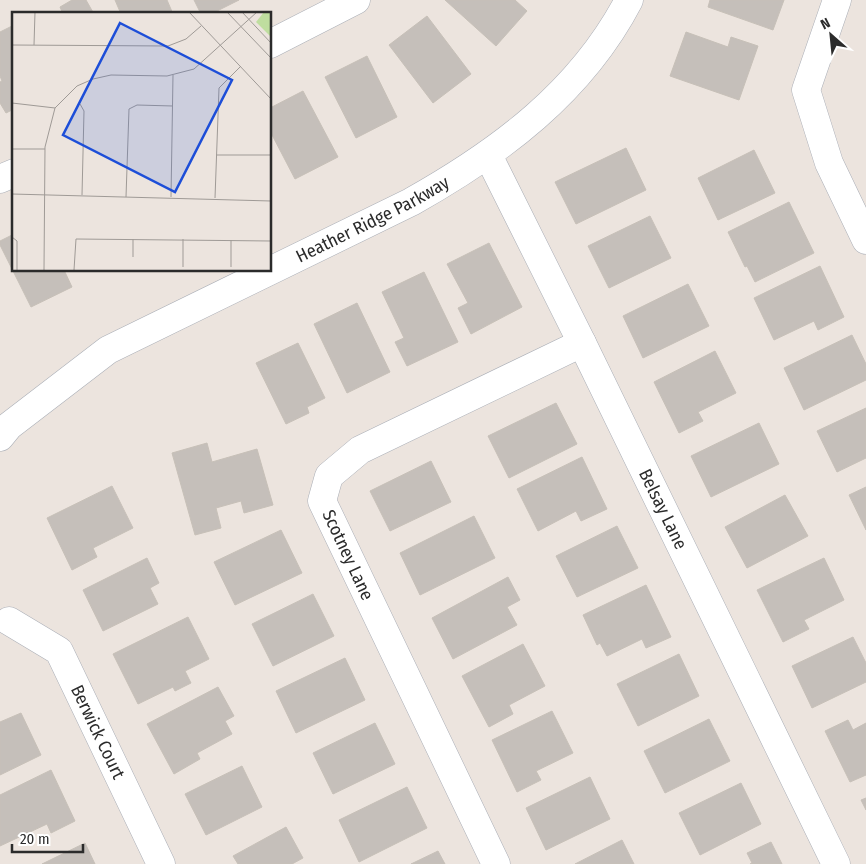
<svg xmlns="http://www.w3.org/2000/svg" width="866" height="864" font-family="'Fira Sans Condensed',sans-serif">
<rect width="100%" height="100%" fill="#ece4de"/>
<path fill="#c5bfba" stroke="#c7c0b8" d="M72,0h14l8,14h-31l-3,-7z
M115,0h52l6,14h-52z
M194,0h45l-28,14h-10z
M445,0h70l12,11 -31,35z
M710,0h74l-11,30 -65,-23z
M427,16l44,58 -38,29 -44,-58z
M14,25v84l-8,4 -6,-10v-21l2,-1 -2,-5v-44z
M686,32l42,15 3,-10 27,9 -19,54 -69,-24z
M367,56l30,61 -41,21 -31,-61z
M303,91l35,66 -43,22 -25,-48v-23z
M626,148l20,42 -70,34 -21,-42z
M754,150l21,43 -57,27 -20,-42z
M789,202l25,51 -59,29 -8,-16 -2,1 -17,-35z
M650,216l21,42 -62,30 -21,-42z
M14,234v36h50l8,17 -41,20 -31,-62v-4z
M489,243l33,64 -51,27 -13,-26 10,-5 -21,-39z
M820,266l24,51 -26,13 -4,-9 -40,19 -20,-42z
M424,272l34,70 -51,24 -12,-24 9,-4 -22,-46z
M688,284l21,42 -66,32 -20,-42z
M357,303l33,69 -43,21 -33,-69z
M852,335l14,29v16l-62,30 -20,-42z
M298,343l27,55 -18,9 2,6 -23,11 -30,-61z
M715,351l21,42 -38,19 5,9 -24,12 -25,-51z
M556,403l21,41 -68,34 -21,-42z
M866,408v50l-29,14 -20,-41z
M759,423l20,41 -68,33 -20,-41z
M207,443l5,19 45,-13 16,56 -29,8 -3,-12 -25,7 5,20 -26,7 -23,-82z
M582,457l25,52 -26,12 -5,-10 -38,20 -21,-42z
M431,461l20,41 -61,29 -20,-40z
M112,486l21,42 -40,20 4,9 -25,13 -25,-52z
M866,487v43l-17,-35z
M785,495l23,41 -61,32 -22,-41z
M474,516l21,42 -75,37 -20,-42z
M617,526l21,42 -61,29 -21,-41z
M281,530l21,43 -67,32 -21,-43z
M147,558l12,25 -9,5 8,16 -55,27 -20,-41z
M824,558l20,42 -40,20 5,9 -26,13 -26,-52z
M508,577l12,23 -13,7 10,18 -64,34 -21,-41z
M646,585l25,52 -25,11 -4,-9 -35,17 -7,-13 -3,2 -14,-30z
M313,594l21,42 -61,30 -21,-42z
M188,617l21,42 -24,12 6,12 -16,8 -2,-4 -35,17 -25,-50z
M853,637l13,26v19l-54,26 -20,-42z
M523,644l22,42 -36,19 4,9 -24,13 -27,-51z
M679,654l20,42 -61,30 -21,-42z
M345,658l20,42 -69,33 -20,-42z
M218,687l16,29 -9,5 7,13 -35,19 3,6 -26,15 -27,-50z
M552,711l21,42 -37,18 5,9 -24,12 -25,-52z
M21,713l20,42 -41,20v-53z
M709,719l21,42 -65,32 -21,-42z
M848,720l5,10 13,-7v52l-16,7 -25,-51z
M375,723l20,41 -62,30 -20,-41z
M242,766l20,41 -56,28 -21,-41z
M51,770l24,51 -24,12 -4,-9 -47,22v-51z
M590,777l20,42 -64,31 -20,-42z
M741,783l20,41 -61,31 -21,-42z
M407,787l20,41 -68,34 -20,-42z
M866,798v12l-5,-10z
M286,827l17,31 -11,6h-54l-5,-8z
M622,840l12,24h-59z
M771,842l11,22h-32l2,-1 -5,-10z
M85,843l10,21h-53z
M438,851l7,13h-34z"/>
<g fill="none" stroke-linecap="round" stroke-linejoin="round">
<defs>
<g id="minor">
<path d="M837,0l-31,90 23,73 37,77"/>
<path d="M270,44l86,-44"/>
<path id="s1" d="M488,155l94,188 254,521"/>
<path d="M0,179l14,-6"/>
<path id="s2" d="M0,437l9,-11 99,-76 303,-148c89,-50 170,-110 218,-202"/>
<path id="s3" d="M9,621l50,30 102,213"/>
<path d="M496,864l-174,-363 7,-25 31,-26 222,-107"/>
</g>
</defs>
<use href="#minor" stroke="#abafb7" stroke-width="29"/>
<use href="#minor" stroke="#fff" stroke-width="28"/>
</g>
<g text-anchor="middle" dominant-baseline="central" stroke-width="4" stroke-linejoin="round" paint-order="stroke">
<g font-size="18" fill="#2b2b2b" stroke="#fff">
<text stroke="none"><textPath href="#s2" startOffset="434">Heather Ridge Parkway</textPath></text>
<text stroke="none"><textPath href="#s1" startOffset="395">Belsay Lane</textPath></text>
<text transform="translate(348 555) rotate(65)">Scotney Lane</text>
<text stroke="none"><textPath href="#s3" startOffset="148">Berwick Court</textPath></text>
</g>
</g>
<g transform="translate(12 12)">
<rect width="259" height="259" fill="#ece4de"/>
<path d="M252,0h7v25l-15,-15z" fill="#bfde9f"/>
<path fill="none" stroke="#9f9a96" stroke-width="1" d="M177,0l82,87M215,0l44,46M230,0l29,31M0,33l156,1 18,-7 15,-13M22,33l1,-33M0,91l43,5M68,92l4,7 -2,84M0,137h33M204,143h55M0,182l259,7M114,185l3,-88 8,-4 36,1M159,185l2,-122M203,186l4,-110 22,-22M0,225l5,4v29M171,227v28M219,228v27M121,245v-18M32,258l1,-123 10,-39 22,-22 16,-7 18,-4 56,1 27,-7 63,-57M62,258l2,-31 195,2"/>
<path fill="#1d4ed8" fill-opacity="0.15" stroke="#1d4ed8" stroke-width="2.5" d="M108,11l112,57 -57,112 -112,-57z"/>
<rect width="259" height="259" fill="none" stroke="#2b2b2b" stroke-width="2.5"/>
</g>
<g transform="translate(831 35) rotate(333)" stroke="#ffffff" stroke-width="4" paint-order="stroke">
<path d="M0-4L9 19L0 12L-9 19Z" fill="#2b2b2b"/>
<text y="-8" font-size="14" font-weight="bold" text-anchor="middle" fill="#2b2b2b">N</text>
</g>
<path d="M12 844v8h71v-8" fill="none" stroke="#2b2b2b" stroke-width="2.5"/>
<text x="20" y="844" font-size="15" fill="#2b2b2b" stroke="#ffffff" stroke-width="4" paint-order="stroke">20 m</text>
</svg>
